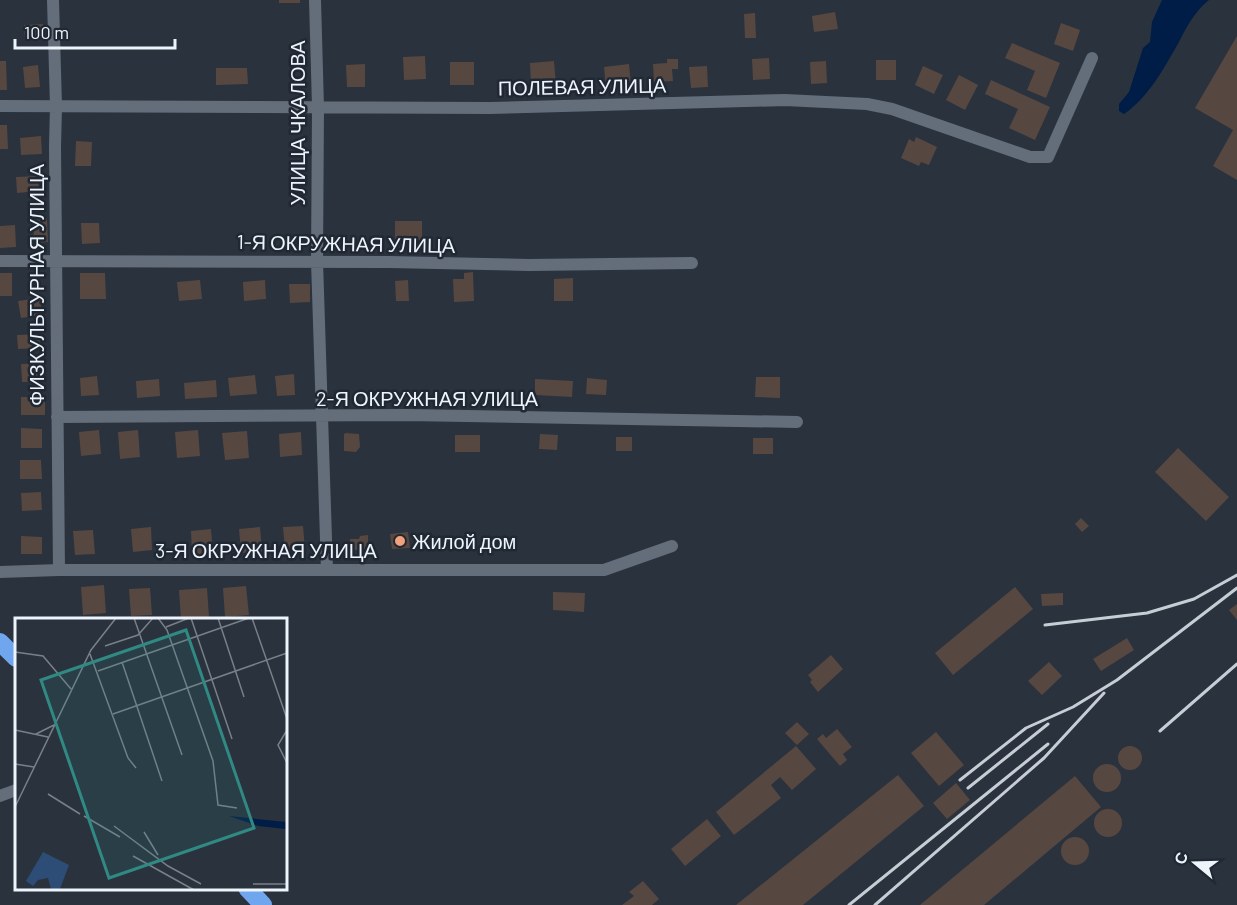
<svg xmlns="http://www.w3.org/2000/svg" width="1237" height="905" font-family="Barlow,sans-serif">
<rect width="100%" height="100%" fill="#29323d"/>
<path fill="#001d47" d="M1162,0h47c-14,11 -22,26 -30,42 -15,26 -30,55 -55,72l-5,-3v-7l10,-12 14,-44 7,-6 2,-20z"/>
<path fill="#574741" d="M279,0h21v3h-21z
M835,12l3,17 -24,3 -2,-16z
M755,13l1,25h-11l-1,-24z
M1061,23l19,7 -7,21 -19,-7z
M43,24l1,13 -19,1 -1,-13z
M1237,36v144l-24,-14 20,-36 -38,-22z
M1012,43l48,20 -14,35 -19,-8 8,-19 -30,-13z
M425,56l1,23 -22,1 -1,-23z
M769,58l1,21 -17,1 -1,-21z
M667,59h11v10h-6l1,12 -19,1 -1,-18 14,-1z
M876,60h20v20h-20z
M0,61h6l1,29h-7z
M554,61l2,24 -25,1 -1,-23z
M826,61l1,22 -16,1 -1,-22z
M450,62h24v23h-24z
M365,64v23h-18l-1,-22z
M629,64l2,21 -25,3 -2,-21z
M38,65l2,22 -15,1 -2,-21z
M707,66l1,21 -17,1 -2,-21z
M923,66l20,9 -9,19 -19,-9z
M216,68h31l1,16 -32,1z
M959,75l19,10 -13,25 -19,-10z
M991,80l59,27 -15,33 -26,-12 9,-19 -33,-15z
M0,125h7l1,24h-8z
M41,136l1,18 -21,1 -1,-17z
M916,137l21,10 -8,18 -8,-3 -2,4 -18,-8 8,-19 5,3z
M76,141l16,1 -1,24h-16z
M38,176l1,15 -22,2 -1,-16z
M47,218l1,24 -14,1 -1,-24z
M395,221h27v19h-27z
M81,223h18l1,20 -18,1z
M15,225l1,22 -16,1v-22z
M473,272l1,29 -20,1 -1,-23h11v-6z
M0,273h12v23h-12z
M80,273h25l1,26h-26z
M573,278v23h-19v-22z
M200,280l2,19 -23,2 -2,-19z
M265,280l1,19 -22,2 -1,-19z
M408,280l1,21h-13l-1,-20z
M289,284h21v18l-20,1z
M40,298l2,17 -21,3 -3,-17z
M41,334v14l-23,1 -1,-14z
M44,363v19h-22l-1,-18z
M294,374l1,21 -18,1 -2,-20z
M255,375l2,19 -27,2 -2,-18z
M97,376l2,19 -18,1 -1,-18z
M756,377h24v21l-25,-1z
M587,378l20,2 -1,15 -20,-1z
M159,379l1,17 -23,2 -1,-17z
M535,379l38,2 -1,16 -37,-2z
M216,380l1,17 -32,2 -1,-16z
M21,397h24v18h-24z
M21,428l21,1v19h-21z
M99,430l2,24 -20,2 -2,-24z
M138,430l2,27 -20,2 -2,-27z
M198,430l2,26 -23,2 -2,-26z
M247,431l2,27 -24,2 -3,-27z
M301,432l1,23 -22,2 -1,-23z
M346,433l13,1 1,13 -4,5 -12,-1v-17z
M540,434l18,1 -1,15 -18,-1z
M455,435h25v17h-25z
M616,437h16v14h-16z
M753,438h20v16h-20z
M1178,448l51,49 -23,24 -51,-49z
M20,460h21l1,19h-22z
M41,492l1,18 -20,1 -1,-18z
M1081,518l8,8 -7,6 -7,-8z
M303,526l2,23 -20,2 -2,-24z
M151,527l1,23 -19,2 -2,-23z
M260,527l2,25 -21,1 -2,-24z
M211,529l2,24 -21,2 -1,-24z
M93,530l2,24 -20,1 -2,-24z
M408,532l2,16 -18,1 -2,-15z
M368,535v14l-15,1 -3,-3v-8h9l1,-3z
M21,536l21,1v17h-21z
M104,585l2,28 -23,2 -2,-28z
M246,586l3,29 -24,2 -2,-29z
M1015,587l18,22 -80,66 -18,-22z
M150,588l2,27 -21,1 -2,-27z
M207,588l2,29 -28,3 -2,-30z
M553,592l32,1 -1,19 -31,-2z
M1063,593v12l-21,1 -1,-12z
M1237,604v16l-8,-10z
M1127,638l7,12 -33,21 -8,-12z
M831,655l12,14 -25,23 -8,-10 2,-2 -4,-5z
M1049,662l13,14 -20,19 -14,-14z
M797,722l12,12 -12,11 -12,-12z
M837,729l15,18 -9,7 4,6 -7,6 -23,-27 6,-5 3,4z
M936,732l28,33 -25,21 -28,-33z
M1118 758a12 12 0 1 1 24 0a12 12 0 1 1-24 0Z
M796,746l20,23 -24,21 -12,-13 -9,8 10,13 -47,37 -18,-23z
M1093 778a14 14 0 1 1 28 0a14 14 0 1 1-28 0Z
M898,775l26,31 -121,99h-67z
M1075,776l26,31 -117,98h-64z
M956,783l14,17 -23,19 -14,-16z
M1094 823a14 14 0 1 1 28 0a14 14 0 1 1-28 0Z
M707,819l14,17 -36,30 -14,-17z
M1061 851a14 14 0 1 1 28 0a14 14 0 1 1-28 0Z
M643,881l16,18 -7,6h-30l12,-9 -5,-4z"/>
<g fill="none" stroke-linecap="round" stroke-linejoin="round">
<path stroke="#646e7b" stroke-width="12" d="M53,0l3,106 -1,41 4,423
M315,0l3,107 -1,154 10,309
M0,106l490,2 295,-8 82,4 25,5 138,48h18l44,-99
M0,261l389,1 140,3 163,-2
M57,417l350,-2 390,7
M0,572l59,-2h545l68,-24
M0,796l16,-6"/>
<path stroke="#70a6ee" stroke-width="18" d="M0,642l16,16
M247,888l16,17"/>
<path stroke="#c7cdd5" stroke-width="3" d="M1045,625l102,-12 47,-14 43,-24
M1160,731l77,-67
M960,780l66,-52 47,-21 44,-27 120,-92
M968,788l80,-64
M849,905l199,-161
M875,905l169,-147 60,-65"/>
</g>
<circle fill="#f1a17c" stroke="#202833" stroke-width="2" cx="400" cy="541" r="6"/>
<g text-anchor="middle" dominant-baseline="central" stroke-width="5" stroke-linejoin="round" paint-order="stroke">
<g font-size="20" fill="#eef4fb" stroke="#202833">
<text transform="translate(582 86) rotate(-1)">ПОЛЕВАЯ УЛИЦА</text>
<text transform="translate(297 123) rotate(-90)">УЛИЦА ЧКАЛОВА</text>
<text transform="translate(346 243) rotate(1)">1-Я ОКРУЖНАЯ УЛИЦА</text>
<text transform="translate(36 285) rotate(-90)">ФИЗКУЛЬТУРНАЯ УЛИЦА</text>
<text x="427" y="398">2-Я ОКРУЖНАЯ УЛИЦА</text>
<text x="266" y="550">3-Я ОКРУЖНАЯ УЛИЦА</text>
</g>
<g font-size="20" fill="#eef4fb" stroke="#202833" text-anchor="start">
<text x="412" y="541">Жилой дом</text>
</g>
</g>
<g transform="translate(15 618)">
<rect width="272" height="272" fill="#29323d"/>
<path d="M28,234l26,13 -9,24h-9l-3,-11 -10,2 -5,6 -7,-5z" fill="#2d4d76"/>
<path d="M214,198l57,6v7l-28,-3z" fill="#001d47"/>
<path fill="none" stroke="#788089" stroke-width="1.5" d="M119,0l48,137M143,0l9,12 46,131 5,44 19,3M176,0l41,121M203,0l26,79M237,0l35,101M151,9l23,-9M90,28l33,-11 15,-17M0,34l28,4 28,33M75,36l38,104 8,10M107,44l40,119M83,53l151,-53M98,96l174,-61M0,112l33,7M272,112l-9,15 9,18M21,116l18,-9M0,146l19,3M33,176l32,20M0,189l76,-157 25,-32M69,198l36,21M99,208l54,40 33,18M129,214l14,23M118,238l61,34M238,266h34"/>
<path fill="#308983" fill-opacity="0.15" stroke="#308983" stroke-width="3" d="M171,12l68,198 -145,50 -68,-198z"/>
<rect width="272" height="272" fill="none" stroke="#eef4fb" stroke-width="3"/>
</g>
<g transform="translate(1195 863) rotate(289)" stroke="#202833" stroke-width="4.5" paint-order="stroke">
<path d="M0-4.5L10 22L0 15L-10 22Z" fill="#eef4fb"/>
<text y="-9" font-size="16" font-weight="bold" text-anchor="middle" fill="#eef4fb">С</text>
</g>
<path d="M15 39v9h160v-9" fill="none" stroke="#eef4fb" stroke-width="3"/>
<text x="24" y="39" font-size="18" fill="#eef4fb" stroke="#202833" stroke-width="4.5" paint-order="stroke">100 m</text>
</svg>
